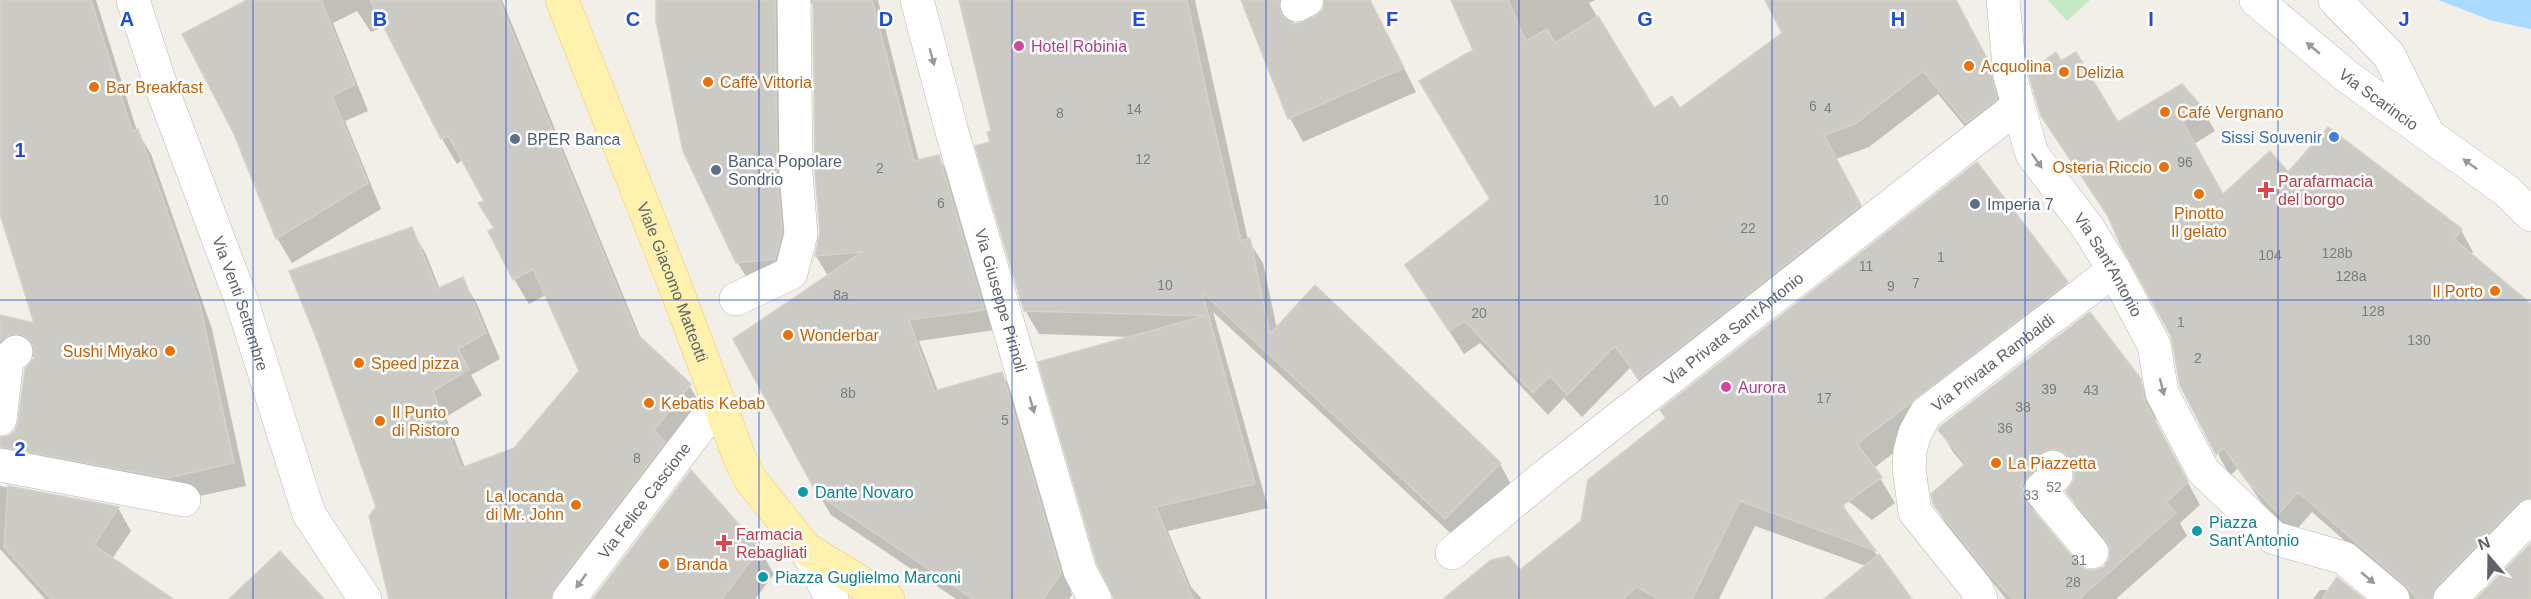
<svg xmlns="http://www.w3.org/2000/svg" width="2531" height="599" font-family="Arial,sans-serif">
<rect width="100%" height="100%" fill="#f1efe8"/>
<path fill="#c5e8c5" d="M2048,0h42l-23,21z"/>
<path fill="#aadaff" d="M2438,0h93v29l-38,-8z"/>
<path fill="#0003" fill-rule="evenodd" d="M0,0h96l41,131 14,23 61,175 34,157 -65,14 -181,-25v-36l9,-2 8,-6 18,-74 -9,-1 -26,32v-71l36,9 -36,-121z
M250,0h252l140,341 47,44 15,25 -125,189h-189l-12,-91 33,-279 15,25 14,36 22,-11 15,25 23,55 -29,16 11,20 -36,22 19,51 50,-18 65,-78 -34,-77 -17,9 -15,-25 -28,-78 -23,-41 -6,4 -15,-25 -57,-113 -14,6 -14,-21 -24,12 35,88 -23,10 36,88 -89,54 -15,-25 -42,-104z
M658,0h220l41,161 19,-5 12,21 45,153 -76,11 19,50 64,-17 12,20 58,201 -3,4h-113l-125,-84 -13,-22 10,-217 -12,-20 5,-23 -7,-229 -7,-2 -14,252 -43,29 -13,-21z
M961,0h234l53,240 15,23 14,66 223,135 13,24 -53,54 -247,-230 55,196 -100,23 23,56 11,12h-87l15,-262 -91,-3 -14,-24 -33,-167 1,-11z
M1243,0h127l46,92 -113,50 -13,-24zM1322,5l4,1 -2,5 -19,12 -12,1 1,-5z
M1453,0h142l-6,3 64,107 27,1 104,-78 -17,-33h188l48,89 7,34 -29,23 -43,-52 -69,53 -33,12 37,71 -220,172 -23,-34 -48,49 -18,-19 -16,17 -68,-72 -16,11 -57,-88 84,-66 -16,-149z
M2060,63l57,61 64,-38 22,24 12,21 -21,13 29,52 65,-22 173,56 12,22 -2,3 60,53v216l-74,75h-46l-99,-87 -20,23 -31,-33 -23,-34 -8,8 -49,-91 -9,-49 -59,-112 -71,-109z
M2066,283l15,25 -207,160 21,35 -23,17 -25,-20 -4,4 11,20 56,75h-83l39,-33 -111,-40 -36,73h-102l-52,-27z
M2139,380l14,23 4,23 43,79 -20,18 7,13 -71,63h-110l-58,-72 -14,-23 31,-38 -12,-14 -13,-22zM2070,470l4,2 2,7 -8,13 12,22 32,37 -1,9 -6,8 -10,4 -10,-1 -8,-6 -43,-51v-8z
M0,486l118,22 13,23 -19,28 55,40h-122l-45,-50z
M759,548l15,26 -19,25h-161z
M2320,590h10l31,9h-48z"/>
<path fill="#cccac5" stroke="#d6d1c6" stroke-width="1.5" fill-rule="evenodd" d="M0,0h91l41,131 6,-2 62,176 34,158 -67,15 -167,-31v-10l8,-1 7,-5 3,-9 7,-53 9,-11v-9l-4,-9 -9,-6h-9l-12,7v-26l34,8 -34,-109z
M247,0h74l34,85 -23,11 36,87 -92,56 -42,-105 -52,-100z
M370,0h129l137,333 55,51 -37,46 11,12 -111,146 -3,11h-162l-20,-83 7,-9 -57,-162 -30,-74 123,-44 25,62 26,-12 23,56 -28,16 11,20 -36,22 28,77 53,-20 65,-77 -46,-102 -20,11 -25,-49 6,-3 -16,-25 6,-2 -36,-66 -7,4z
M656,0h119l2,174 5,58 -7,27 -39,4 -53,-112 -27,-130z
M813,0h59l42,161 25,-6 45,155 -75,10 25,71 68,-19 59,201 -18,26h-70l-156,-105 -84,-155 129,-87 -47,4 5,-24 -5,-59z
M959,0h228l23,109 31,132 9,-3 20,96 45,-49 186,178 -56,56 -243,-227 53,192 -99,23 37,92h-79l-17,-35 -59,-202 166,-46 -180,-5 -49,-165 15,-4 -3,-10 4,-1z
M1241,0h39l1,14 6,7 9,3 20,-8 7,-6 3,-10h44l34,68 -116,51z
M1451,0h57l18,41 21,-12 8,14 43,-27 56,92 18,-12 8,12 102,-75 -17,-33h191l34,64 7,35 -31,24 -43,-52 -68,53 -31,11 37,70 -222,174 -24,-33 -48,49 -17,-19 -17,17 -68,-72 -16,10 -44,-66 85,-66 -71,-118 54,-31z
M2056,52l5,9 15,-9 42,70 64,-38 22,25 -21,13 40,72 47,-43 18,21 40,-45 134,102 -8,10 77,65v194l-13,5 -81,83 -5,13h-14l-13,-14 -107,-93 -19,22 -33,-34 -22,-32 -8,7 -36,-70 -9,-49 -51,-92 -12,-28 -67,-100 -13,-44z
M1977,162l91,120 -211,162 25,33 -40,29 34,45 -136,-50 -48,98h-33l-22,-12 -15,12h-179l48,-39 18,-4 11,14 61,-49 7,-41 78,-62 -6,-8z
M2090,312l51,67 4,23 43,80 -22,20 10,11 -97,86h-66l-26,-27 -54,-68 -2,-10 35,-31 -28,-33 3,-4zM2057,449l8,4 9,15v12l-8,12 40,48 4,8 -1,11 -5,8 -8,3h-10l-8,-6 -52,-62 -4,-8v-10l13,-15 3,-13 8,-6z
M691,470l69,78 -38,51h-129z
M8,486l111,21 -25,38 79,54h-122l-47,-52z
M2531,543v56h-55z
M280,551l44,48h-95z
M1879,554l33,45h-88z
M2337,577l27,22h-42z"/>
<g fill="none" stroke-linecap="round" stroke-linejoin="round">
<defs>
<g id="minor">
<path id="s1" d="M133,0l28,86 81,216 67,212 56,85"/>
<path id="s2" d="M917,0l35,132 128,439 15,28"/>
<path id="s3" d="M2003,0l7,76 22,78 56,74 26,42 40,75 8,48 41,78 71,67 70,20 49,41"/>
<path id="s4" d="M2256,0l93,78 158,113 24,24"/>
<path d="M2335,0l54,55 37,75"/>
<path d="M1297,5l10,-5"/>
<path d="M736,299l55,-26 10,-39 -5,-60 -2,-174"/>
<path d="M0,419l7,-59 9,-8"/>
<path d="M0,465l184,35"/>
<path d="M2053,467l3,8 -16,15 52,62"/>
<path d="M806,549l26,50"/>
<path id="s5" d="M1452,553l93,-77 473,-370"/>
<path id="s6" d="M569,599l150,-197"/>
<path id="s7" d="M1981,599l-5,-11 -61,-76 -6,-43 1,-18 5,-18 11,-20 188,-143"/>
<path d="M2450,599l81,-83"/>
</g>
<g id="major">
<path id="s8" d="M562,0l112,283 66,176 10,20 56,70 82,50"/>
</g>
</defs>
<use href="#minor" stroke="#b5b8bc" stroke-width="34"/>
<use href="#major" stroke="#f2c960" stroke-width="34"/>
<use href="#minor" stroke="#fff" stroke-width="33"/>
<use href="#major" stroke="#fff2af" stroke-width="33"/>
</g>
<defs><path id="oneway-solid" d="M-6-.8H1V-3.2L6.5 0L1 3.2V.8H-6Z" transform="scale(1.5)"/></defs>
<g fill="#979a9d">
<use href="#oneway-solid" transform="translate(2313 48) rotate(-140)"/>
<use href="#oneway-solid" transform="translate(932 57) rotate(75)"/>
<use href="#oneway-solid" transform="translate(2037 161) rotate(55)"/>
<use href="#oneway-solid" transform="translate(2470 164) rotate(-144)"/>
<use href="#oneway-solid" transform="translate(2162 387) rotate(76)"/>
<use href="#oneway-solid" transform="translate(1032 405) rotate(74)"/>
<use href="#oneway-solid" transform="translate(2368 578) rotate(40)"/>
<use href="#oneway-solid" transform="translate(581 581) rotate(126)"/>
</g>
<path fill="none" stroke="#1d4ed8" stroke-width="1.5" stroke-opacity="0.55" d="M253,0v599M506,0v599M759,0v599M1012,0v599M1266,0v599M1519,0v599M1772,0v599M2025,0v599M2278,0v599M0,300h2531"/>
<g fill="#d1479c" stroke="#fff" stroke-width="2">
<circle cx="1019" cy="46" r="6"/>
<circle cx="1726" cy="387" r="6"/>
</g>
<g fill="#e8710a" stroke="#fff" stroke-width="2">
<circle cx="1969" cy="66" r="6"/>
<circle cx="2064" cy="72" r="6"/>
<circle cx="708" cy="82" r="6"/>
<circle cx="94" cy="87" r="6"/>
<circle cx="2165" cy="112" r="6"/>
<circle cx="2164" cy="167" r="6"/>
<circle cx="2199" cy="194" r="6"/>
<circle cx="2495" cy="291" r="6"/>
<circle cx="788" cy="335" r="6"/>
<circle cx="170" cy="351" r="6"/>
<circle cx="359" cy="363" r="6"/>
<circle cx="649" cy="403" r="6"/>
<circle cx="380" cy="421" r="6"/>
<circle cx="1996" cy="463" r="6"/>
<circle cx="576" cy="505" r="6"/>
<circle cx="664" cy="564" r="6"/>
</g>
<circle fill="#3f7fe0" stroke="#fff" stroke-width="2" cx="2334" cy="137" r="6"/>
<g fill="#5c6f8a" stroke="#fff" stroke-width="2">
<circle cx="515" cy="139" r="6"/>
<circle cx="716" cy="170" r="6"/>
<circle cx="1975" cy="204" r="6"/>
</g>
<g fill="#e0444e" stroke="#fff" stroke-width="2">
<path d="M2263 181h6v6h6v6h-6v6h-6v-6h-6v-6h6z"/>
<path d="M721 534h6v6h6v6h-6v6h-6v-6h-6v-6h6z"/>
</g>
<g fill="#0f9aa8" stroke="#fff" stroke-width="2">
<circle cx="803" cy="492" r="6"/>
<circle cx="2197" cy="531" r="6"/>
<circle cx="763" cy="577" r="6"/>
</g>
<g text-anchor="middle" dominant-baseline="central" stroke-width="5" stroke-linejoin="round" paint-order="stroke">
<g font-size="14" fill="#7a7d7f">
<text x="1813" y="106">6</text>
<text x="1828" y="108">4</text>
<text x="1134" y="109">14</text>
<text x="1060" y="113">8</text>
<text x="1143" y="159">12</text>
<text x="2185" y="162">96</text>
<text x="880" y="168">2</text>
<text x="1661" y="200">10</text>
<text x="941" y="203">6</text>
<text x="1748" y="228">22</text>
<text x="2337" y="253">128b</text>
<text x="2270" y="255">104</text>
<text x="1941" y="257">1</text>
<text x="1866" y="266">11</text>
<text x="2351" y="276">128a</text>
<text x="1916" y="283">7</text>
<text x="1165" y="285">10</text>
<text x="1891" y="286">9</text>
<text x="841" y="295">8a</text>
<text x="2373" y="311">128</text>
<text x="1479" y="313">20</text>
<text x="2181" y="322">1</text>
<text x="2419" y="340">130</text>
<text x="2198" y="358">2</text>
<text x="2049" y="389">39</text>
<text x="2091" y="390">43</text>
<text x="848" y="393">8b</text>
<text x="1824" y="398">17</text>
<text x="2023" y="407">38</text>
<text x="1005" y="420">5</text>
<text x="2005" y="428">36</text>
<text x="637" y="458">8</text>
<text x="2054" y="487">52</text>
<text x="2031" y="495">33</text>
<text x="2079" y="560">31</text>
<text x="2073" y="582">28</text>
</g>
<g font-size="16" fill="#b23c85" stroke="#fff" text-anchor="start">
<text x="1031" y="46">Hotel Robinia</text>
<text x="1738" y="387">Aurora</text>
</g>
<g font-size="16" fill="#c56008" stroke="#fff" text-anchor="start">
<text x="1981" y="66">Acquolina</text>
<text x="2076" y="72">Delizia</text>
<text x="720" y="82">Caffè Vittoria</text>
<text x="106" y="87">Bar Breakfast</text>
<text x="2177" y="112">Café Vergnano</text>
<text x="2152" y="167" text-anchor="end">Osteria Riccio</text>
<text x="2199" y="213" text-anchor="middle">Pinotto<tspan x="2199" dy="18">Il gelato</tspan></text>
<text x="2483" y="291" text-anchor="end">Il Porto</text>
<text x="800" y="335">Wonderbar</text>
<text x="158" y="351" text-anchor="end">Sushi Miyako</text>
<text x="371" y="363">Speed pizza</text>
<text x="661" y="403">Kebatis Kebab</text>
<text x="392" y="412">Il Punto<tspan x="392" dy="18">di Ristoro</tspan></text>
<text x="2008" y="463">La Piazzetta</text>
<text x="564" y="496" text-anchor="end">La locanda<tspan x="564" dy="18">di Mr. John</tspan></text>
<text x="676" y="564">Branda</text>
</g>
<g font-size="16" fill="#5f6368" stroke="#fff">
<text stroke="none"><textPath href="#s4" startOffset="158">Via Scarincio</textPath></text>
<text stroke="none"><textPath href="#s3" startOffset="292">Via Sant'Antonio</textPath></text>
<text stroke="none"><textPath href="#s8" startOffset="303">Viale Giacomo Matteotti</textPath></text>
<text stroke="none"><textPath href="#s2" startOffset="312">Via Giuseppe Pirinoli</textPath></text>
<text stroke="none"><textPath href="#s1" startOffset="322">Via Venti Settembre</textPath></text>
<text stroke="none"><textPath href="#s5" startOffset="360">Via Privata Sant'Antonio</textPath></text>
<text stroke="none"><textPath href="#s7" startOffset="296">Via Privata Rambaldi</textPath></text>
<text stroke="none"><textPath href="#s6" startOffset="124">Via Felice Cascione</textPath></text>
</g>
<g font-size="16" fill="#366cbe" stroke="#fff" text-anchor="end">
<text x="2322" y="137">Sissi Souvenir</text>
</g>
<g font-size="16" fill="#4e5e75" stroke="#fff" text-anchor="start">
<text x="527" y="139">BPER Banca</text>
<text x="728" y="161">Banca Popolare<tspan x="728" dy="18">Sondrio</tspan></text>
<text x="1987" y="204">Imperia 7</text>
</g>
<g font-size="16" fill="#be3a42" stroke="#fff" text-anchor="start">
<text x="2278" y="181">Parafarmacia<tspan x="2278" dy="18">del borgo</tspan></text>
<text x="736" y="534">Farmacia<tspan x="736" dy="18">Rebagliati</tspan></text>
</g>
<g font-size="16" fill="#0d838f" stroke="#fff" text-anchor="start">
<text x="815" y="492">Dante Novaro</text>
<text x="2209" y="522">Piazza<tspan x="2209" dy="18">Sant'Antonio</tspan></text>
<text x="775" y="577">Piazza Guglielmo Marconi</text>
</g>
</g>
<g font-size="20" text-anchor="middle" font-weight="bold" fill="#1d4ed8" stroke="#fff" stroke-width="5" stroke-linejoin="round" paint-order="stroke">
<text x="127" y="26">A</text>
<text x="380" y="26">B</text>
<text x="633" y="26">C</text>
<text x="886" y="26">D</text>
<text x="1139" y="26">E</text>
<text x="1392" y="26">F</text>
<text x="1645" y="26">G</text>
<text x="1898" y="26">H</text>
<text x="2151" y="26">I</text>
<text x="2404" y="26">J</text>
<text x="20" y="157">1</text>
<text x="20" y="456">2</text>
</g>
<g transform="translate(2489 557) rotate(340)" stroke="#ffffff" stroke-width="4.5" paint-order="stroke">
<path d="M0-4.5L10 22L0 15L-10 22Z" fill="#5f6368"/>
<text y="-9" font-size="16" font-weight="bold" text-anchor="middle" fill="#5f6368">N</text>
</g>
</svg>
